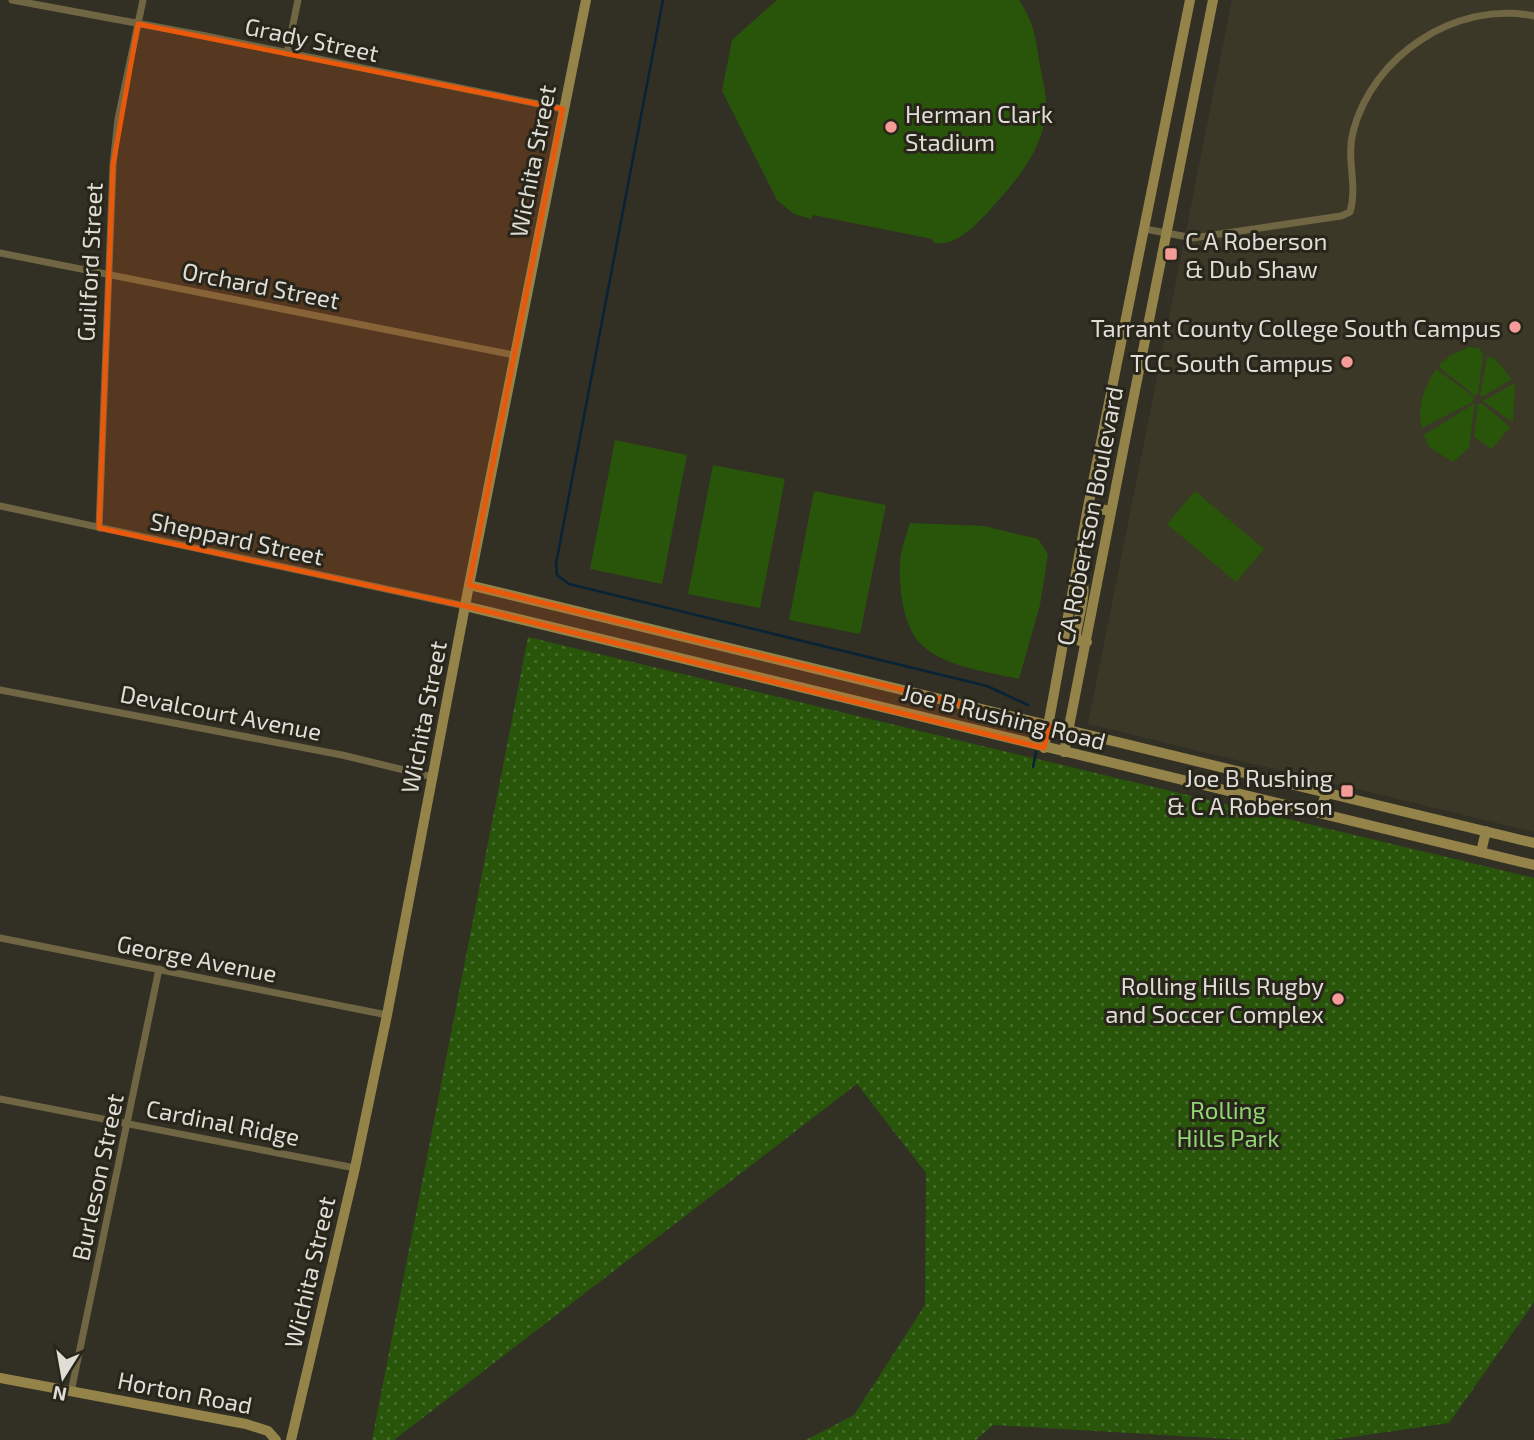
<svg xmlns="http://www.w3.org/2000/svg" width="1534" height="1440" font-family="'Exo 2',sans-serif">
<defs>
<pattern id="park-dots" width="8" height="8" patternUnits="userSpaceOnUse" patternTransform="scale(1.75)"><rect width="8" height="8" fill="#28550a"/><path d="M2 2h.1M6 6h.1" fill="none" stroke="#476d2d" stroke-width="1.8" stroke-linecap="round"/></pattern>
</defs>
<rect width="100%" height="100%" fill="#322f25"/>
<path fill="#3c3827" d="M1232,0h302v832l-446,-108z"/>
<path fill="#28550a" d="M777,0h242c16,25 16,36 21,65 2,13 7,29 6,42 -1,43 -32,76 -58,105 -13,14 -33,35 -54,31l-2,-4 -119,-24 -2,4 -17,-5 -17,-14 -55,-109 10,-51z
M1469,347l10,1 4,6 -5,40 -3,2 -37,-30 13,-11z
M1487,357l7,1 18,21 -30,18 -2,-2z
M1436,369l38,28 -1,5 -51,26c-6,-19 3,-43 14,-59z
M1515,383l-2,37 -1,2 -29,-21z
M1475,403l-6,45 -16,14 -24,-15 -5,-12z
M1481,403l29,24 -18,22 -18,-12 4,-33z
M615,440l72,15 -25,129 -72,-15z
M713,465l72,14 -25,129 -72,-14z
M814,491l72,14 -26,129 -71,-14z
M1195,491l69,58 -28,33 -69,-58z
M910,523l74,3 54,13 10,15 -8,51 -21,74c-30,-7 -73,-12 -96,-33 -21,-18 -26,-66 -22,-92 2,-10 6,-21 9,-31z"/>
<path fill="url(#park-dots)" d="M528,637l1006,241v422l-1,4 -84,119 -117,17h-86l-253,-15 -17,15h-170l48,-25 71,-110 1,-132 -69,-89 -463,356h-22z"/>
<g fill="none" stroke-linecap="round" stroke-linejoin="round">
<path stroke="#072335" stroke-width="2.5" d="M663,0l-107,564 1,11 12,9 418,102 41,19
M1033,767l3,-15"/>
<path stroke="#706643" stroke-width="7" d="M12,0l194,36 357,73
M287,53l11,-53
M1145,229l48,9 148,-22 9,-4c8,-26 -4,-53 3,-80 19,-76 103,-132 181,-116
M0,253l514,102
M0,506l465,100
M99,528l14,-363 5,-46 25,-119
M0,690l342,65 91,22
M0,938l387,77
M0,1099l355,69
M71,1392l88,-423"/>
<path stroke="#95844a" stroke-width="10" d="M1088,507l23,4
M1077,569c15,18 0,46 -1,68l4,4 7,1
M469,585l1065,258
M465,606l1069,259
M1044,748l44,-241 102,-507
M1064,752c49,-251 98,-501 149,-752
M1320,813l6,-20
M1481,852l5,-21
M0,1378l246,46 22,7 8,9
M291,1440l64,-272 32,-153 82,-430 117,-585"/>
</g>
<path fill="#e8590c" fill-opacity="0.2" stroke="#e8590c" stroke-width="5" stroke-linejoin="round" d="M138,24l425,85 -94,476 580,140 -5,23 -579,-142 -366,-78 14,-363z"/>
<g fill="#f59b98" stroke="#28251b" stroke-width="2.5">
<circle cx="891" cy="127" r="7"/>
<rect x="1164" y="247" width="14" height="14" rx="3.5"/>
<circle cx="1515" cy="327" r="7"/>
<circle cx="1347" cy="362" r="7"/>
<rect x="1340" y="784" width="14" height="14" rx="3.5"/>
<circle cx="1338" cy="999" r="7"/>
</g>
<g text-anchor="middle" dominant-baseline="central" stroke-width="6" stroke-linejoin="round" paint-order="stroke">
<g font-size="24" fill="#dfddd6" stroke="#28251b">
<text transform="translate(312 39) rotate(12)">Grady Street</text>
<text transform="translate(532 161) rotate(-79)">Wichita Street</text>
<text transform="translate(89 262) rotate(-87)">Guilford Street</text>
<text transform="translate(261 285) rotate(11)">Orchard Street</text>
<text transform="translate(1089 516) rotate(-79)">CA Robertson Boulevard</text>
<text transform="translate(237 538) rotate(12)">Sheppard Street</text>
<text transform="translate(221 712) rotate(11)">Devalcourt Avenue</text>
<text transform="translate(1004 716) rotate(14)">Joe B Rushing Road</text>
<text transform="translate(423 717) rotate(-79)">Wichita Street</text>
<text transform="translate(197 958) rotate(11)">George Avenue</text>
<text transform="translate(223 1122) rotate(11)">Cardinal Ridge</text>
<text transform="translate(97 1177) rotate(-78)">Burleson Street</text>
<text transform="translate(309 1272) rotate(-77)">Wichita Street</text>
<text transform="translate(185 1392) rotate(11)">Horton Road</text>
</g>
<g font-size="24" fill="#dfddd6" stroke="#28251b" text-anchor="end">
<text x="905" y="113" text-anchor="start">Herman Clark<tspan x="905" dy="28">Stadium</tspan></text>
<text x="1185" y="240" text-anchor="start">C A Roberson<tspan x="1185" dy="28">&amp; Dub Shaw</tspan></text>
<text x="1501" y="327">Tarrant County College South Campus</text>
<text x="1333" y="362">TCC South Campus</text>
<text x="1333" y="777">Joe B Rushing<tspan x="1333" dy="28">&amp; C A Roberson</tspan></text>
<text x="1324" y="985">Rolling Hills Rugby<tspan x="1324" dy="28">and Soccer Complex</tspan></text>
</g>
<g font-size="24" fill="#92d673" stroke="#28251b">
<text x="1228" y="1109">Rolling<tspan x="1228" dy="28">Hills Park</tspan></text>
</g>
</g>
<g transform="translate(63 1377) rotate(191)" stroke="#28251b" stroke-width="5" paint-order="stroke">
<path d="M0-5L12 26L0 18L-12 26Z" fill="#dfddd6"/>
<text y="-10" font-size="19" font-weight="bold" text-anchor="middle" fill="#dfddd6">N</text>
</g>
</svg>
